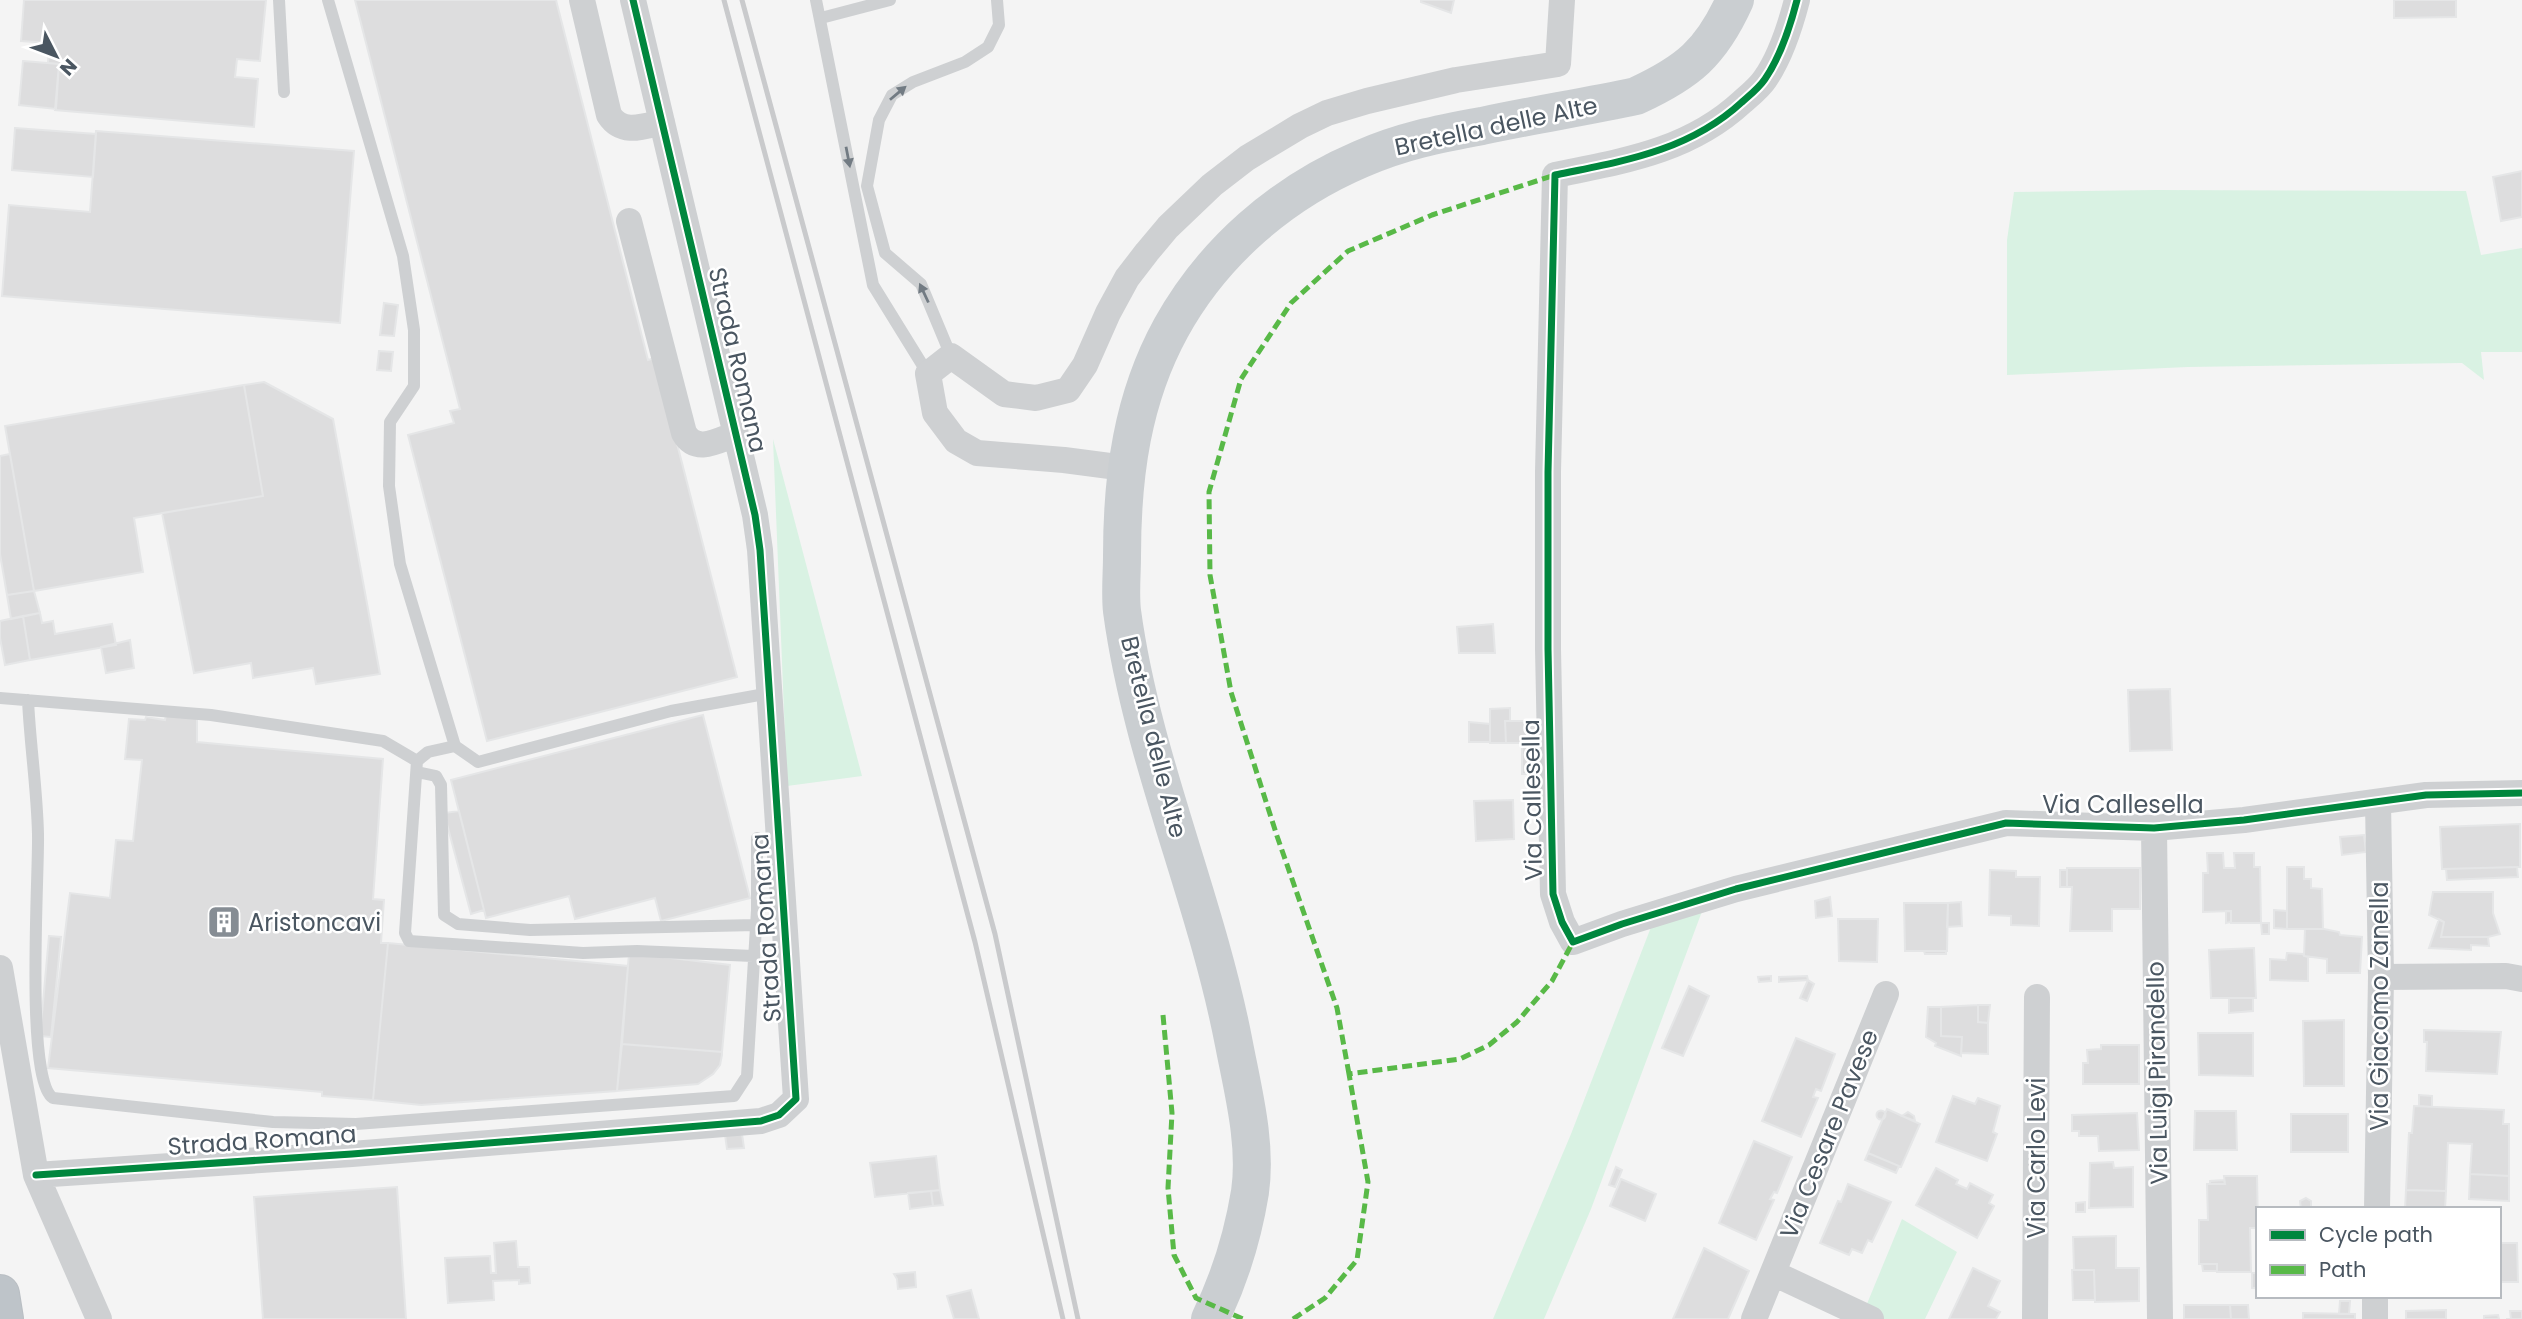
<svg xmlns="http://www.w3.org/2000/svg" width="2522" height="1319" font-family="Poppins,sans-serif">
<rect width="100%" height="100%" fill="#f4f4f4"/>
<path fill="#d9f2e3" d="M2156,190l310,1 15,64 41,-7v104h-41l3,28 -22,-17 -274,4 -181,8v-135l7,-48z
M773,439l89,337 -75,10z
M1704,906l-113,303 -47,110h-51l78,-185 82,-212z
M1902,1219l55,33 -32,67h-46l-15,-8z"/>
<path fill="#ddddde" stroke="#e5e6e7" stroke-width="2" d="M24,0h242l-6,61 -23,-2 -2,18 23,2 -4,48 -199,-17 4,-46 -11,-1 1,-20 -28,-2z
M355,0h201l92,360 7,-2 82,319 -250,64 -79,-306 46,-12 -4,-12 10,-2z
M1421,0h33l-3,13 -30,-11z
M2394,0h62v17l-62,1z
M23,61l36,3 -3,45 -37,-4z
M15,128l81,6 -3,43 -81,-7z
M96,131l258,20 -14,172 -338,-27 7,-91 81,7z
M2522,171v46l-21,4 -8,-44z
M384,303l14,2 -4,31 -14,-1z
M379,351l14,1 -2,19 -14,-1z
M264,382l69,37 47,255 -64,10 -3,-16 -60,10 -2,-15 -57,10 -32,-160 101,-17 -19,-111z
M244,385l19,111 -129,22 9,54 -109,19 -29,-165z
M10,454l24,137 -27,4 -7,-41v-98z
M34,591l6,22 -29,6 -4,-24z
M40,613l2,10 11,-2 2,13 57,-10 4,21 -86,15 -7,-44z
M23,616l7,44 -25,5 -5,-27v-17z
M1493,624l2,29h-36l-2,-26z
M130,640l4,28 -28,5 -5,-26z
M2170,689l2,61 -42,1 -2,-61z
M1510,708v13h-5l1,22h-16v-34z
M166,715l31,3v24l186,17 -10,140 11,1 -3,43h7l-15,157 -51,-4v-4l-274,-24 22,-175 40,5 6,-58 17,1 9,-81 -17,-1 4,-40 16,1 1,-3 19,3z
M703,715l47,183 -89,23 -6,-23 -80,21 -6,-23 -83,22 -35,-138z
M1505,721h37v53h-20v-31h-16z
M1469,722l21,2v18h-21z
M1513,800l1,39 -38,2 -2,-40z
M459,811l25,99 -13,4 -27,-101z
M2520,824v43l-78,2 -2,-42z
M2364,835l2,17 -24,3 -2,-18z
M2207,853h16l1,15h11l-1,-15h20v14h6l1,56h-30v-12l-28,1v-39h5z
M2287,867h17v12h7v9l11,1 1,40h-36z
M2517,867l1,10 -71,3 -1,-11z
M2067,868h73v41h-28v22h-42l2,-44h-5z
M1990,870l26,1v6h24l-1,49 -28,-1v-9l-22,-1z
M2060,870h7v17h-7z
M2433,892h60v21l7,21 -12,3h-47l3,-15 -15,-7z
M1830,897l2,19 -16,2 -1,-17z
M1961,902l1,24 -15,1 1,-24z
M1904,903h44l-1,48h-42z
M2274,910l13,1v18l-13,-1z
M2226,911h5v11l-5,1z
M1838,919h40l-1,43 -38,-1z
M2439,919l5,3 -3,15h47l1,9 -18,-1v5l-42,-2z
M2261,923h8v11h-7z
M2305,929h19l15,3 1,3 22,2 -2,36h-33v-14l-23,-3z
M49,936l12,1 -10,100 -11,-1z
M388,943l240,23 -11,125 -196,14 -48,-5z
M2254,948l2,50h-45l-2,-48z
M1924,951h22v3h-21z
M629,953l101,12 -8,87 -100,-8z
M2287,953l16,1 1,2 4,1v24l-38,-1v-21l16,1z
M1771,976v5l-12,1 -1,-5z
M1807,976l1,4 -29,2v-5z
M1808,980l6,4 -7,17 -7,-3z
M1689,986l20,10 -26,60 -21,-8z
M2229,998h24v13l-24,2z
M1978,1005v17l10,1v31l-27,-1 1,-16 -21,-1v-29z
M1978,1005h12l-2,18 -10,-1z
M1928,1007h13v29l21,1 -1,19 -26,-10 1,-3 -10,-6z
M2344,1020v66h-40l-1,-65z
M2424,1030l77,2 -4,42 -71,-3 1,-29h-3z
M2198,1033h55v43l-54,-1z
M1796,1038l39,16 -14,37 -5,-2 -3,8 5,1 -17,39 -39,-16z
M622,1044l100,8v3l-2,10 -7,9 -15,10 -81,7z
M2101,1045h38v39h-56v-21h5l-1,-13 14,-1z
M2419,1095l13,1v11l-13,-1z
M1953,1096l22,8 3,-6 22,8 -7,26 4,2 -10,27 -51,-19z
M2414,1106l90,4 -1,14h6v52l-39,-2 2,-30 -24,-1 -2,48 -40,-1 3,-57h3z
M1887,1109l33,15 -19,43 -33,-14z
M1876.5 1115a4.5 4.5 0 1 1 9 0a4.5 4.5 0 1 1-9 0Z
M2195,1111h41l1,39h-43z
M1908,1112l6,4 1,5 -13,-5z
M2137,1113l2,37 -40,1 -1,-15h-19v-5h-7v-16z
M2291,1114h57v38h-57z
M742,1134l2,14 -17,1 -2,-14z
M1754,1141l38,16 -15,36 -3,-1 -4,7 4,1 -18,40 -37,-17z
M1868,1153l31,13 -3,7 -31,-13z
M936,1156l4,34 -65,7 -5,-34z
M2113,1162l1,6 19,-1v40l-44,1 1,-45z
M1616,1167l6,3 -7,17 -6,-2z
M1936,1168l22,12 -2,4 11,5 3,-6 23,12 -4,8 5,3 -17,32 -61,-33z
M2470,1174l39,2v25l-40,-2z
M2224,1176h33l1,52h-8l1,44h-34v-8h-18v-44h9l-1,-36h18z
M1621,1179l35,15 -11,27 -35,-15z
M2224,1180l1,4h-15v-3z
M1848,1184l43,18 -19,40 -4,-2 -6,13 -10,-4 -3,6 -29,-12 18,-42 3,1z
M397,1187l9,132h-143l-9,-122z
M940,1190l3,15 -10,1 -2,-15z
M2406,1190l40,1 -1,18h-40z
M931,1191l2,15 -23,3 -2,-16z
M2306,1198l5,3v7l33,1h-43l-1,-8z
M2085,1202v10h-9v-9z
M2116,1236v32h23v33l-44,1 -1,-32h-20l-1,-33z
M516,1241l2,26h11l1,16 -11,1v-4l-26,1 1,19 -46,3 -3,-45 45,-2 1,17h5l-2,-30z
M2499,1243h18l1,39h-19z
M1704,1248l45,23 -21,48h-55z
M2202,1264h15v7h-14z
M1973,1268l27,13 -12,25 12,6 -4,7h-47z
M2072,1270h22l1,30h-22z
M915,1272l1,15 -18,2 -1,-10 -3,-5z
M2252,1273h6v15h-6z
M971,1290l8,29h-25l-7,-23z
M2340,1301h10l-1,13h-10z
M2184,1305h46l1,14h-47z
M2230,1305h18l1,14h-18z
M2446,1310v9h-40v-8z
M2510,1311h12v8h-16h5z
M2303,1313l52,1v5h-52z
M2498,1315l1,4h-15v-3z"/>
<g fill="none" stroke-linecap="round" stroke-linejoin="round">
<defs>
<path id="highway" d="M0,1294l4,25"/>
</defs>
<use href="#highway" stroke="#b9bec3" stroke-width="40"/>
<path stroke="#ced0d2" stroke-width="12" d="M279,0l5,92
M328,0l75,256 11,74v56l-24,36 -1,64 11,78 55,182 23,16 193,-51 99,-18
M816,0l57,285 55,89
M821,18l69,-18
M951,356l-30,-72 -36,-31 -18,-67 12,-66 13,-25 21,-13 52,-20 23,-15 11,-22 -2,-25
M0,698l211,17 172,26 34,20 -12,172 4,8 174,12 54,-2 116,5
M28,700c2,44 9,89 10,134 1,41 -13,246 15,264l220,24 83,2 378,-28 13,-20 10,-166v-72
M417,761l11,-9 27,-6
M417,772l19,4 5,9 3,130 14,9 72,6 226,-5"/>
<path stroke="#ced0d2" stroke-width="26" d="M582,0l27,115c13,20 33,12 53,7
M1797,0c-7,27 -16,56 -32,79 -6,9 -15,16 -23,23 -53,49 -118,59 -187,73l-7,297v177l5,245 9,28 11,20 49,-18 114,-35 270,-66 148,5 90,-8 182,-25 96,-2
M629,221l55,212c12,21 33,8 52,1
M1125,468l-61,-8 -87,-7 -21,-12 -21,-28 -7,-39 23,-18 53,38 32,4 32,-8 17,-25 23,-52 19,-35 20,-26 21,-25 44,-42 35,-27 53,-32 27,-13 40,-12 89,-21 102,-16 4,-64
M2154,828l6,491
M0,968l36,207 63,144
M2381,977l125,-1 16,3
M36,1175l316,-21 409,-33 18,-6 17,-16 -36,-549 -5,-35 -122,-515
M2377,1209l4,-232 -3,-175
M1773,1273l98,46
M1754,1319l132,-325
M2035,1319l2,-322
M2375,1319v-23"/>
<path stroke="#caced1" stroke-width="38" d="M1210,1319c19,-39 33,-84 40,-127 7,-48 -7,-101 -16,-148 -28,-146 -92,-285 -112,-433 -2,-18 0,-37 0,-55 0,-80 10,-157 49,-228 42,-76 110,-135 190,-169 41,-18 77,-25 121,-33 51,-11 103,-19 154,-30 52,-24 75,-43 99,-96"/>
<use href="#highway" stroke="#bec4c9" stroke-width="38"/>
<path stroke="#c9cacc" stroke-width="5" d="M724,0l251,942 88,377
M742,0l253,934 83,385"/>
<path stroke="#58b947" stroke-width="5" stroke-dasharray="10 5" stroke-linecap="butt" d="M1163,1015l9,98 -4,75 6,67 22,43 47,21
M1349,1074l-12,-66 -60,-172 -46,-144 -21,-117 -1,-83 32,-113 50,-76 57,-52 84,-36 123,-40
M1293,1319l32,-21 32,-38 11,-78 -19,-108 111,-15 29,-14 28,-23 35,-41 21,-39"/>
<defs>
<path id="cycleway" d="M1797,0c-7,27 -16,56 -32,79 -6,9 -15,16 -23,23 -53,49 -118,59 -187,73l-7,297v177l5,245 9,28 11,20 49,-18 114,-35 270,-66 148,5 90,-8 182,-25 96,-2
M36,1175l316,-21 409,-33 18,-6 17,-16 -36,-549 -5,-35 -122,-515"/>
</defs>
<use href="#cycleway" stroke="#fff" stroke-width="11"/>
<use href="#cycleway" stroke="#00873e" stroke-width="7"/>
</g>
<defs><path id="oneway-solid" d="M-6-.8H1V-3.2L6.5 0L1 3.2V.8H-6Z" transform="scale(1.75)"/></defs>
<g fill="#727b83">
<use href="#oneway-solid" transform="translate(898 93) rotate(-40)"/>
<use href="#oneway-solid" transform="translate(848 157) rotate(79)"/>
<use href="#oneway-solid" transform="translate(924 293) rotate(-115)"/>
</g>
<defs>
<symbol id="building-square" viewBox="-11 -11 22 22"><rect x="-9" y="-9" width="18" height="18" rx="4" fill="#868d94" stroke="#fff"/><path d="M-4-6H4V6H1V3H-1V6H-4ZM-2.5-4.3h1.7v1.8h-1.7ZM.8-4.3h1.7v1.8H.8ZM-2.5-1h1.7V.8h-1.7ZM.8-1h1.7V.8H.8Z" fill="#fff"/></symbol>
</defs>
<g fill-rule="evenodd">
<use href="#building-square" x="205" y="903" width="38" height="38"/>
</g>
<g text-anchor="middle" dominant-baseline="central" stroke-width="5" stroke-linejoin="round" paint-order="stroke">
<g font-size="24" fill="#4a5661" stroke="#fff">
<text transform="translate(1496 126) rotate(-12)">Bretella delle Alte</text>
<text transform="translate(738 360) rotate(77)">Strada Romana</text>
<text transform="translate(1154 737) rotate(76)">Bretella delle Alte</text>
<text transform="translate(1532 800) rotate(-91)">Via Callesella</text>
<text x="2123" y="804">Via Callesella</text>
<text transform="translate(766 928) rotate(-94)">Strada Romana</text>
<text transform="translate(2379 1006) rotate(-90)">Via Giacomo Zanella</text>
<text transform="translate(2157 1073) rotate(-91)">Via Luigi Pirandello</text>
<text transform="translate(1829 1134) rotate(-68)">Via Cesare Pavese</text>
<text transform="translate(262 1140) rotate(-4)">Strada Romana</text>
<text transform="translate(2036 1158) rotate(-90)">Via Carlo Levi</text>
</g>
<g font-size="24" fill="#4a5661" stroke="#fff" text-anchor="start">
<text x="248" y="922">Aristoncavi</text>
</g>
</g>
<rect x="2256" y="1207" width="245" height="91" fill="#ffffff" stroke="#b7bbc0" stroke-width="2"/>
<rect x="2270" y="1230" width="35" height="10" fill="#00873e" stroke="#b7bbc0" stroke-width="2"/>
<text x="2319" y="1242" font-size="21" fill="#4a5661">Cycle path</text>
<rect x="2270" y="1265" width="35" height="10" fill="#58b947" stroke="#b7bbc0" stroke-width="2"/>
<text x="2319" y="1277" font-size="21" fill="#4a5661">Path</text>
<g transform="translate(56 56) rotate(132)" stroke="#ffffff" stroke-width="5" paint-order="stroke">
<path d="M0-5L12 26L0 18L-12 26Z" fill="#4a5661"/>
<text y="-10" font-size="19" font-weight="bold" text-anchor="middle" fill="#4a5661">N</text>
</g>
</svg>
